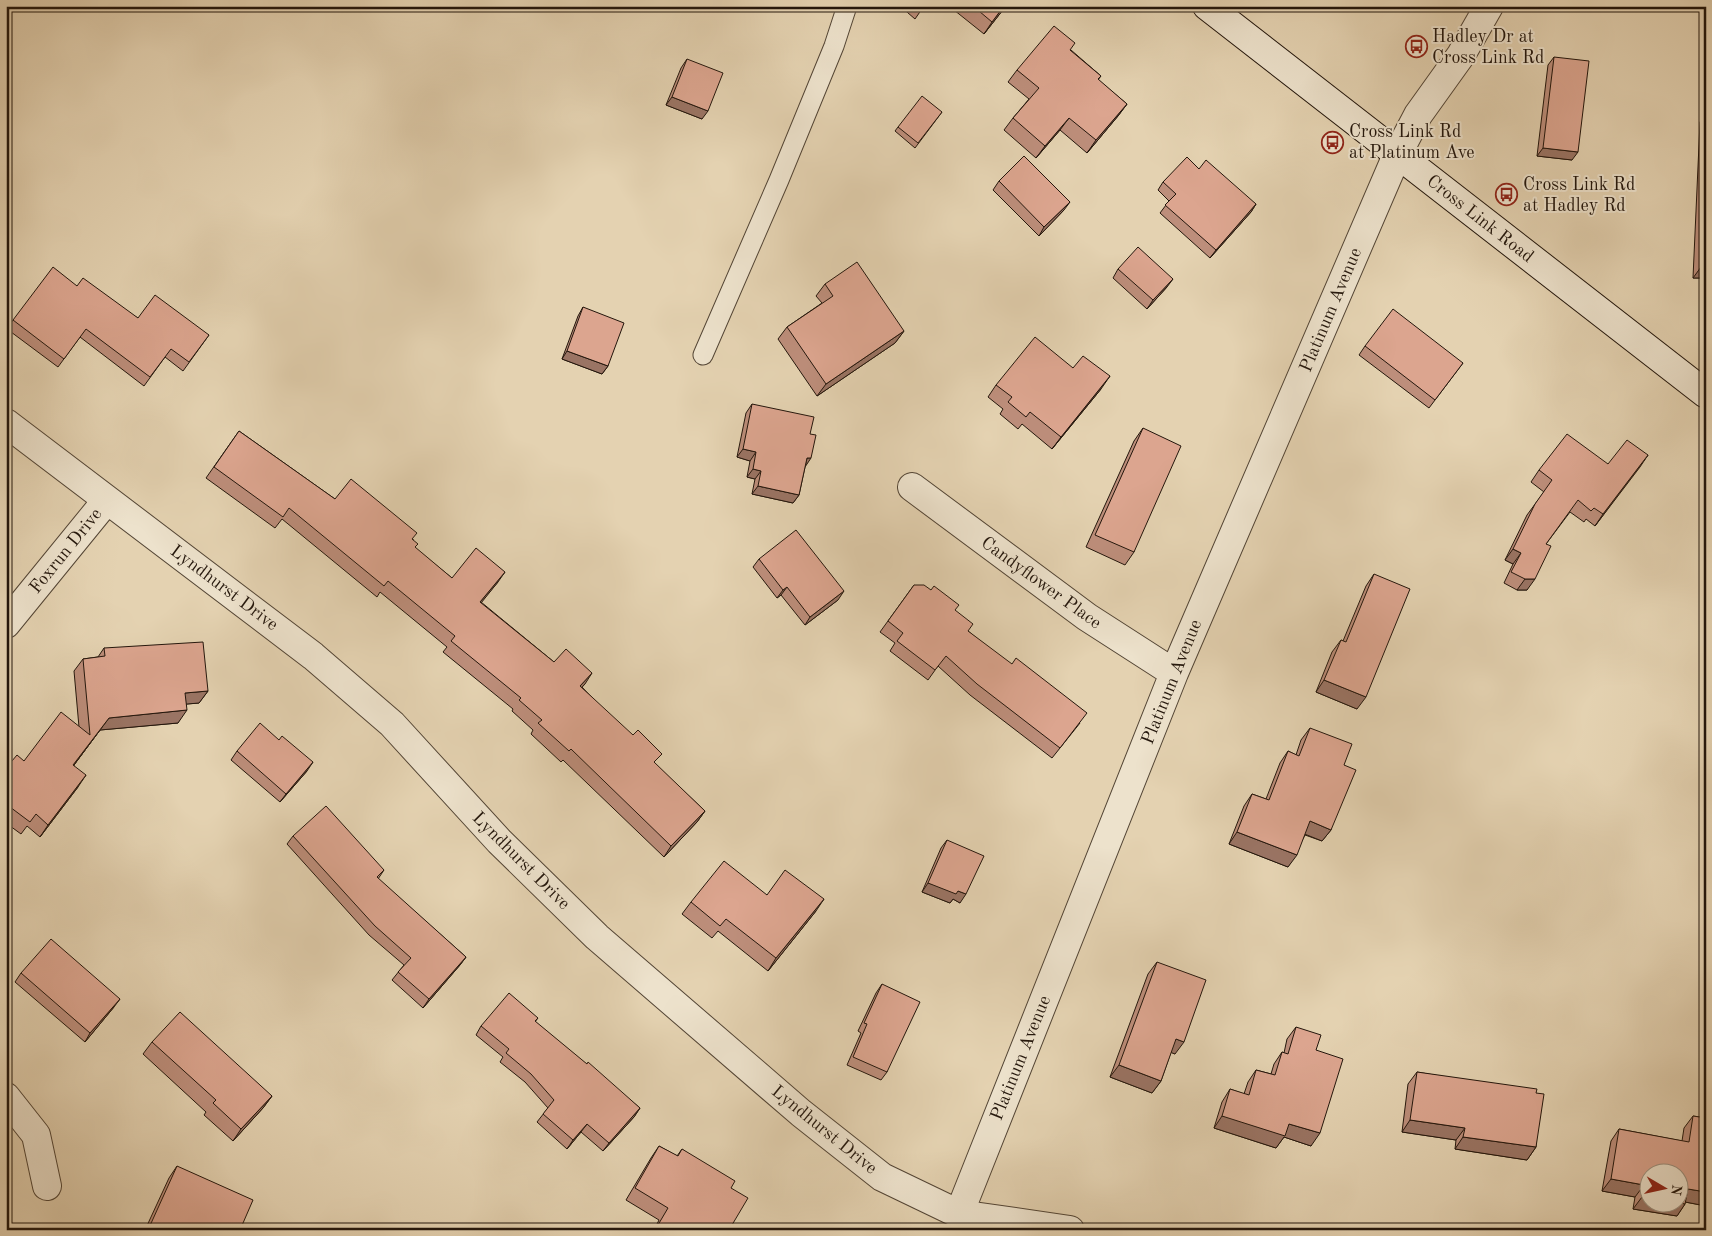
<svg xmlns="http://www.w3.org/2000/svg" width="1712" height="1236" font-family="'Old Standard TT',serif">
<rect width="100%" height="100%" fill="#e4d2b1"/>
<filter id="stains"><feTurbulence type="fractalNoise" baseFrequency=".004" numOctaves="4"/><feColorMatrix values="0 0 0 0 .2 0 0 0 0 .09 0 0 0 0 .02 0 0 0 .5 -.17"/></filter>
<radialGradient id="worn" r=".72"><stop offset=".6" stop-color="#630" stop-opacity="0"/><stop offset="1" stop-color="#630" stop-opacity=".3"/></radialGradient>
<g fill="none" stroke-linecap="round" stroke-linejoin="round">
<defs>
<path id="lane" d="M703,355l76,-175 55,-134 13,-40"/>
<path id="street" d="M6,423l307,233 79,68 107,117 98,96 204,176 81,64 77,37 111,16
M912,487l175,130 87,56
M6,624l101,-124
M6,1097l30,38 11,51
M959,1214l215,-541 223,-518 21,-40 43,-60 28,-49"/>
<path id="secondary" d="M1207,6l499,388"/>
</defs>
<use href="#lane" stroke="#534535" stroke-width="21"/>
<use href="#street" stroke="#534535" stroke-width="30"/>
<use href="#secondary" stroke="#23160c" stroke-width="30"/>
<use href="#lane" stroke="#ede2cc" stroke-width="19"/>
<use href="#street" stroke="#ede2cc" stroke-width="28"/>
<use href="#secondary" stroke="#ede2cc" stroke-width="28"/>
</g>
<path fill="#bd8e7b" stroke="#23160c" d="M900,6h24l-9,13z
M949,6h57l-22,28z
M1071,50l30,26 -3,4 29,24 -9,12 -31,37 -27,-23 -24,28 -32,-28 9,-12 16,-19 -21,-17 9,-12z
M1554,57l18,103 -35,-4 11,-91z
M687,59l15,60 -36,-14 15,-37z
M942,112l-27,36 -20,-17 3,-4z
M1706,113v165h-13l7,-156z
M1199,169l57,35 -5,8 -41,46 -50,-45 9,-12 -11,-11 5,-8z
M999,181l65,29 -25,26 -46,-46z
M1118,269l49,18 -20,22 -34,-31z
M825,284l79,47 -9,12 -78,53 -39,-57 9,-12 35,-24 -6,-7z
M77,286l61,32 71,17 -26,36 -18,-14 -21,29 -64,-49 -22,30 -51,-38 6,-9z
M583,307l25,59 -6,8 -40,-15 16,-43z
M1365,346l98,17 -34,45 -70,-53z
M1073,368l28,21 -49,60 -30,-25 -4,5 -18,-15 3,-5 -15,-12 8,-12z
M752,404l53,63 -6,28 -6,8 -41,-9 3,-15 -8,-2 3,-16 -13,-4 9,-44z
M1143,428l-9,124 -9,13 -39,-18 48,-106z
M239,431l96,68 78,40 2,9 37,30 46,4 -17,20 73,60 31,22 -3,3 73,77 50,47 -8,11 -33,35 -101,-97 -2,2 -30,-28 2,-4 -21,-19 1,-2 -70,-57 4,-5 -67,-55 -3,5 -95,-78 -7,9 -69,-50z
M1648,455l-53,71 -9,-7 -2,3 -14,-10 -24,32 -19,46h-10l-13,-7 9,-19 -8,-4 22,-45 17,-23 -13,-10 8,-12 69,-6z
M759,559l79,41 -33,25 -24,-30 -4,3 -24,-31z
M1374,574l-17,135 -41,-17 16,-40 9,-12 2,1 23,-55z
M914,585l41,26 13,20 112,92 -28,35 -82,-63 -32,-29 -10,14 -38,-29 5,-8 -15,-11z
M104,648l104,43 -9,12 -13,1 -8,19 -78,7 -26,35 4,22 -38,50 -13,-11 -6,8 -15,-11v-55l18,-7 55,-34 -5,-56 9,-12 15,-2z
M1310,728l34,37 -13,65 -9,11 -17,-6 -17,32 -59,-23 15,-38 8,-12 14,5 14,-36 8,-12 8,4 5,-15z
M237,751l70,20 -27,31 -49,-42z
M293,836l91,34 -6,9 88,78 -6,8 -37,43 -31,-28 12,-15 -35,-30 -82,-91z
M947,840l13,63 -7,-4 -3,4 -28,-11 19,-44z
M767,895l49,16 -48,60 -50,-40 -6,7 -30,-24 9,-12z
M1157,962l18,92 -4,-2 -10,29 -9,12 -42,-16 38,-103z
M21,973l93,34 -29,35 -70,-60z
M882,984l5,88 -6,8 -34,-15 14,-32 -3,-2 18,-38z
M538,1018l-3,4 105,86 -6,9 -31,34 -22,-19 -14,17 -30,-27 11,-14 -23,-26 -25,-20 3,-5 -27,-22 5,-9z
M1296,1027l20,23 -5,96 -27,-9 -8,11 -62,-20 8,-26 8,-13 14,5 4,-12 8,-12 15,4 3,-10 8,-12 2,1 3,-14z
M152,1042l120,54 -9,12 -30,33 -29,-26 2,-3 -63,-58z
M1417,1072l119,21v54l-9,13 -72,-11 1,-9 -54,-8 6,-48z
M1693,1116l13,2v88l-21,-4v2l-8,12 -44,-7 2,-12 -33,-6 9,-50 8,-12 63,12 2,-13z
M659,1146l18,10 5,-7 49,39 -2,42h-75l5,-10 -33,-20 25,-42z
M177,1166l63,64h-95l24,-52z"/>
<path fill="#9a7464" stroke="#23160c" d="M1004,6h2l-22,28 8,-12z
M672,97l36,14 -6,8 -36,-14z
M1127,104l-9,12 -31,37 9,-13z
M1069,118l-9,12 -24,28 9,-12z
M1543,148l35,4 -6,8 -35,-4z
M1070,202l-6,8 -25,26 5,-9z
M1256,204l-5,8 -41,46 6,-8z
M1701,267h5v11h-13z
M1173,279l-6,8 -20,22 6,-9z
M904,331l-9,12 -78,53 9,-12z
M567,351l41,15 -6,8 -40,-15z
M1110,376l-9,13 -49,60 9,-12z
M743,449l13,3 -6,9 -13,-4z
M1648,455l-8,12 -45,59 8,-12z
M807,458h4l-6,9z
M753,469l8,2 -6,8 -8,-2z
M758,486l41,9 -6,8 -41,-9z
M1513,549l8,4 -8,11 -8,-4z
M505,572l-7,10 -25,31 7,-11z
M1525,579h10l-8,11h-10z
M787,587l-6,8 -4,3 6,-8z
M844,591l-6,9 -33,25 5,-8z
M592,673l-7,11 -12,13 7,-11z
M1324,680l42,17 -9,12 -41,-17z
M208,691l-9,12 -23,2 9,-12z
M187,710l-9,13 -78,7 -35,47 44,-59z
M313,762l-6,9 -27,31 6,-8z
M86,775l-8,12 -38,50 8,-12z
M705,811l-8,11 -33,35 7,-11z
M1310,821l21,9 -9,11 -20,-8z
M1237,832l60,23 -9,12 -59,-23z
M928,883l30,8 8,3 -6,9 -7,-4 -3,4 -28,-11z
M824,899l-8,12 -48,60 8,-13z
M466,957l-6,8 -37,43 6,-9z
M120,999l-6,8 -29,35 5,-9z
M1176,1039l8,3 -9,12 -8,-3z
M1119,1065l42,16 -9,12 -42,-16z
M272,1096l-9,12 -30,33 8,-12z
M640,1108l-6,9 -31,34 6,-8z
M1222,1116l67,8 31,9 -9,13 -27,-9 -8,11 -62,-20z
M1410,1120l55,8 -9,12 -54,-8z
M587,1124l-6,8 -14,17 6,-9z
M1463,1137l73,10 -9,13 -72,-11z
M1611,1179l33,6 -9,12 -33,-6z
M1688,1189l18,3v14l-26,-5z
M1642,1197l8,1v6l30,-1 5,1 -8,12 -44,-7z"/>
<path fill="#dca58f" stroke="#23160c" d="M973,6h31l-12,16z
M1054,26l21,17 -5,7 31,26 -3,3 29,25 -31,36 -27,-22 -24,28 -32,-28 26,-30 -22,-18z
M1554,57l35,4 -11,91 -35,-4z
M687,59l36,14 -15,38 -36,-14z
M922,96l20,16 -24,31 -20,-16z
M1706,152v115h-5z
M1024,156l46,46 -26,25 -45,-46z
M1187,157l12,12 7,-9 50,44 -40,46 -51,-45 11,-11 -13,-12z
M1138,247l35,32 -20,21 -35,-31z
M857,262l47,69 -78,53 -39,-57 46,-31 -8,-12z
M53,267l24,19 6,-8 55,40 17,-23 54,40 -20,27 -18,-13 -21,28 -64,-48 -22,30 -51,-39z
M583,307l41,16 -16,43 -41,-15z
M1393,309l70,54 -28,37 -70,-54z
M1035,337l38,31 10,-12 27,20 -49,61 -31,-25 -4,5 -18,-15 4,-5 -16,-12z
M752,404l62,13 -4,17 6,1 -5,23h-4l-8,37 -41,-9 3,-15 -8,-2 3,-17 -13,-3z
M1143,428l38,18 -47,106 -39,-17z
M239,431l96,68 16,-20 66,54 -5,6 6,5 -3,3 37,31 24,-30 29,24 -25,30 74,60 12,-13 26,24 -12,13 53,49 5,-5 24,24 -8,8 51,49 -34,35 -100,-97 -2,2 -31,-28 4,-3 -23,-20 2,-2 -70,-57 4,-5 -67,-55 -4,5 -95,-78 -6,9 -69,-50z
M1567,434l41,30 19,-24 21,15 -45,59 -9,-6 -3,3 -13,-11 -32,44 5,2 -16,33h-10l-14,-7 10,-19 -8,-4 22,-45 17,-24 -13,-10z
M796,530l48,61 -34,26 -23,-30 -4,3 -24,-31z
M1374,574l36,15 -44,108 -42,-17 17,-40 5,2z
M914,585h10l7,5 3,-4 25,19 -4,5 18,14 -5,7 44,33 4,-6 71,55 -27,35 -83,-64 -31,-28 -11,14 -38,-29 6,-8 -15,-12z
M203,642l5,49 -23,2 2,17 -78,8 -36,47 13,10 -38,50 -12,-11 -6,8 -24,-18v-36l11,-13 7,6 37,-49 29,23 -7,-76 22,-3 -1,-8z
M260,723l19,17 3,-4 31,26 -27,32 -49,-43z
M1310,728l42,16 -8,21 12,5 -25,60 -21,-9 -13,34 -60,-23 15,-38 17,6 19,-49 11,5z
M326,806l58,64 -7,7 89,80 -37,42 -31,-27 13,-14 -36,-32 -82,-90z
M947,840l37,16 -18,38 -8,-3 -2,3 -28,-11z
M724,861l43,34 18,-25 39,29 -48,59 -50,-39 -6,7 -29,-24z
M51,939l69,60 -30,34 -69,-60z
M1157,962l49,18 -22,62 -8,-3 -15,42 -42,-16z
M882,984l38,18 -33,70 -34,-15 14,-33 -3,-1z
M509,993l29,25 -3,3 52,43 1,-2 52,46 -31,35 -22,-19 -14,16 -30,-26 11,-14 -23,-26 -25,-21 3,-4 -28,-23z
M180,1012l92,84 -31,33 -28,-26 3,-3 -64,-58z
M1296,1027l25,8 -5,15 27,9 -23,74 -31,-9 -4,12 -63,-20 8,-27 19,6 7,-25 19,5 7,-23 6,2z
M1417,1072l120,17 -1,4 8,1 -8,53 -73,-10 2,-9 -55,-8z
M1693,1116l13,2v74l-18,-3 -3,15 -5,-1v-29h-30v24l-8,-1 2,-12 -33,-6 8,-50 70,13z
M659,1146l19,10 4,-7 53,32 -4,7 17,10 -19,32h-25l-3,-2 -1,2h-45l13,-22 -33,-20z
M177,1166l76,34 -13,30h-10l-6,-3 -1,3h-75z"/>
<defs>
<symbol id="bus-ring" viewBox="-11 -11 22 22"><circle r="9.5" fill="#ede2cc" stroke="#8f2418" stroke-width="1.5"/><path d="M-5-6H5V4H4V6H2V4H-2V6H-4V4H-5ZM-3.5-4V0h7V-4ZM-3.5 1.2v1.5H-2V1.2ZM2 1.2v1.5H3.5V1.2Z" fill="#8f2418"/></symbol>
</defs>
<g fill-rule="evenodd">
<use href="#bus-ring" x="1404" y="34" width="25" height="25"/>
<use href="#bus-ring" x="1320" y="130" width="25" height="25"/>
<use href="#bus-ring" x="1494" y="182" width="25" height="25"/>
</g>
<g text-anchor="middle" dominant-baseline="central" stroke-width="4" stroke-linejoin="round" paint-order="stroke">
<g font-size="18" fill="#23160c" stroke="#ede2cc" text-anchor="start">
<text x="1432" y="37">Hadley Dr at<tspan x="1432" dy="21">Cross Link Rd</tspan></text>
<text x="1349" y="132">Cross Link Rd<tspan x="1349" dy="21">at Platinum Ave</tspan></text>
<text x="1523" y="185">Cross Link Rd<tspan x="1523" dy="21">at Hadley Rd</tspan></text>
</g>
<g font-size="18" fill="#23160c" stroke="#ede2cc">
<text transform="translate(1480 219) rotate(38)">Cross Link Road</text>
<text transform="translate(1331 310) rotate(-67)">Platinum Avenue</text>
<text transform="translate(66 551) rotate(-51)">Foxrun Drive</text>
<text transform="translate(1041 583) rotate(36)">Candyflower Place</text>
<text transform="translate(224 588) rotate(37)">Lyndhurst Drive</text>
<text transform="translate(1172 682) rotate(-68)">Platinum Avenue</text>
<text transform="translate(521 861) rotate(45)">Lyndhurst Drive</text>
<text transform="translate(1021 1058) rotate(-68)">Platinum Avenue</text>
<text transform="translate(824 1130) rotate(39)">Lyndhurst Drive</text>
</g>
</g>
<rect width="1712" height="1236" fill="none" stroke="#e4d2b1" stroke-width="25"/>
<rect x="8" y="8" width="1697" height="1221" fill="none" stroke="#23160c" stroke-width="2.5"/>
<rect x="12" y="12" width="1687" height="1211" fill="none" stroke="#23160c"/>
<g transform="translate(1664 1188) rotate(99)"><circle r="24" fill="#ede2cc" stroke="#9c907f"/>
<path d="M0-4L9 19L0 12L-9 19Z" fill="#8f2418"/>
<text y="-8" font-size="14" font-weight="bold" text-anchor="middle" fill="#23160c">N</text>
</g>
<rect width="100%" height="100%" filter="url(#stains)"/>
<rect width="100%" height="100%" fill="url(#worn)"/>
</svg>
